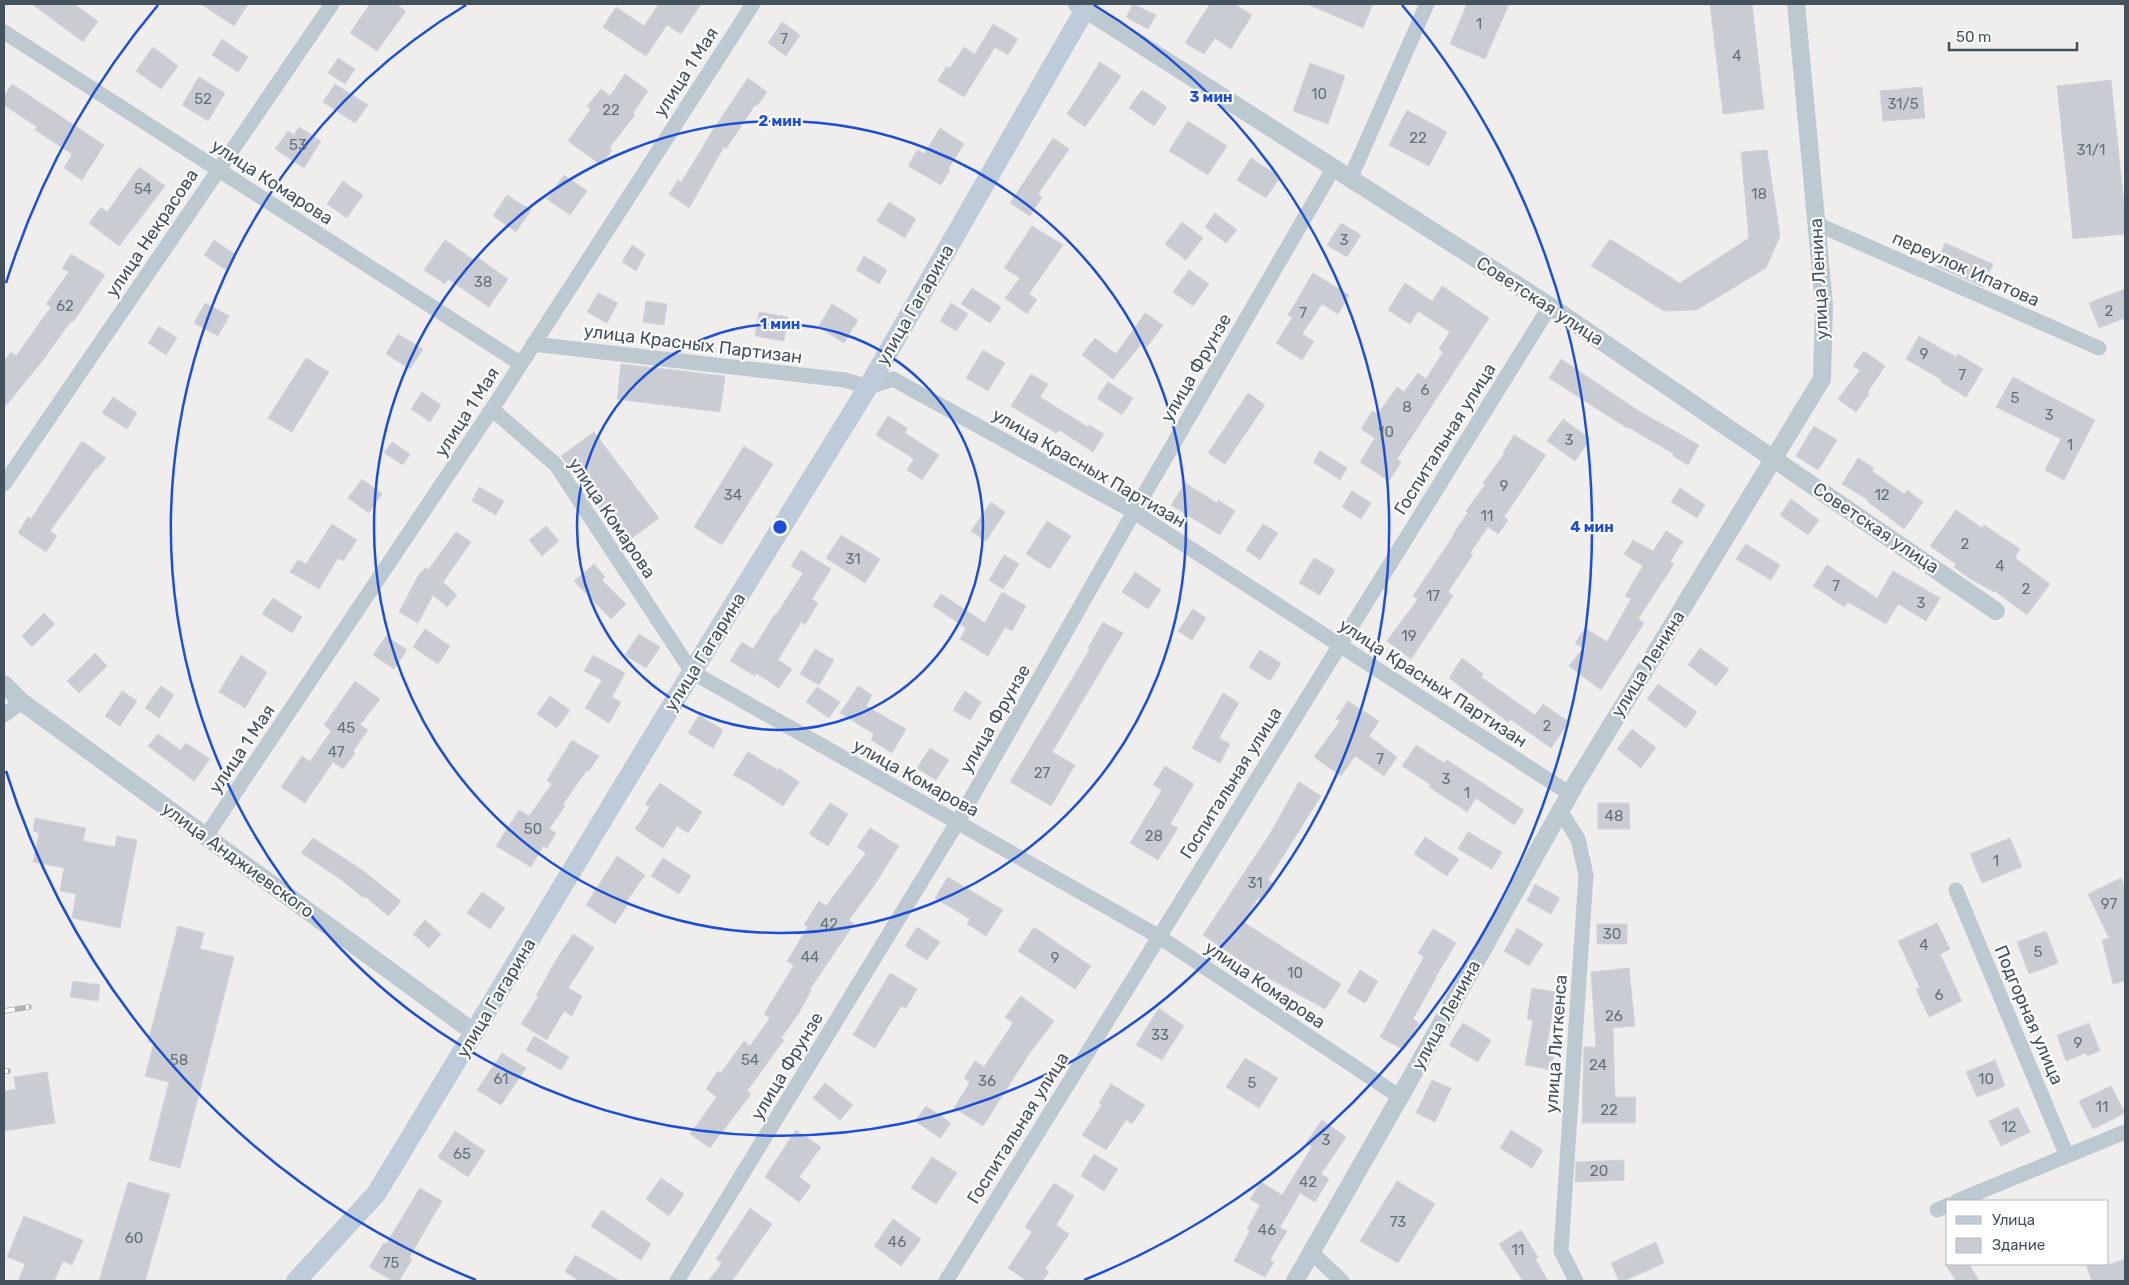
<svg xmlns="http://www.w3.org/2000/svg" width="2129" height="1285" font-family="Rubik,sans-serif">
<rect width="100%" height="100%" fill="#f0eded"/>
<path fill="#c9cdd3" stroke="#d1d4da" d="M32,4h42l24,17 -15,21z
M201,4h47l-14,22z
M370,4h26l10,7 -29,40 -27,-18z
M659,4h42l-20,30 -14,-9 -21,31 -43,-29 13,-20 28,19z
M1133,4l23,11 -8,14 -22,-12z
M1210,4h24l18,11 -21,34 -16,-11 -11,16 -19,-11z
M1307,4h66l-10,24z
M1467,4h42l-24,55 -35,-15z
M1710,4h42l12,105 -41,5z
M782,22l18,13 -14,21 -18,-13z
M993,24l25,15 -10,16 -13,-8 -31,50 -26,-16 8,-14 4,1 14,-21 11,7z
M222,39l26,18 -10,15 -26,-17z
M153,47l25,19 -17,23 -25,-18z
M338,58l17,11 -10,15 -17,-11z
M1100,62l21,14 -36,51 -18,-13z
M1310,63l35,13 -17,48 -35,-13z
M625,74l23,17 -15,22 2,2 -26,33 3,2 -11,15 -33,-24 23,-32 -4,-3 14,-17 9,7z
M199,77l26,16 -17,28 -26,-16z
M748,78l19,14 -10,14 -2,-1 -29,44 -2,-2 -35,61 -20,-14 9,-14 3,3 30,-50z
M2111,80l14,134v20l-52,5 -16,-153z
M12,84l92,61 -22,35 -18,-12 8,-14 -37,-24 2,-3 -33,-22v-9z
M335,84l33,21 -13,18 -32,-21z
M1922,87l3,31 -42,3 -3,-30z
M1142,90l25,17 -13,19 -25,-18z
M1407,110l40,22 -18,34 -40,-21z
M1188,121l39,25 -19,29 -39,-24z
M299,127l22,14 -17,27 -29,-19 13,-18 6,4z
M940,128l24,16 -16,25 2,1 -9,15 -33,-19 9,-16 7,4z
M1053,138l16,11 -31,45 4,3 -12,19 -20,-13z
M1767,150l13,86 -14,32 -69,42 -33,1 -73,-45 19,-27 70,44 69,-45 -8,-86z
M1251,158l29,19 -14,21 -29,-18z
M139,167l26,19 -46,60 -30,-23 12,-16 6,5z
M564,175l23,16 -17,24 -23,-16z
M343,181l20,14 -16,23 -20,-14z
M507,195l24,15 -15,22 -23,-16z
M889,202l27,17 -11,19 -28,-17z
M1215,213l22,17 -11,13 -21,-16z
M1182,222l21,16 -17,22 -21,-16z
M1341,223l20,12 -14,22 -20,-12z
M1032,226l31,19 -34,49 8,6 -10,14 -22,-16 15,-20 -16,-10z
M214,240l22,15 -10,15 -22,-15z
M445,240l30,21 2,-4 31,22 -19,28 -41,-28 -3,5 -21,-14z
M1945,243l48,21 -10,23 -48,-21z
M632,245l13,9 -9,17 -14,-9z
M71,254l34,21 -32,47 -2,-1 -28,39 -39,48v-46l7,-10 5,4 35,-49 -5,-3 23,-32 -7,-4z
M864,256l23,14 -8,14 -23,-14z
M1189,270l20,14 -16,22 -20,-14z
M1313,273l36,22 -11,19 -16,-10 -20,30 12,7 -12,19 -26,-17 16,-25 -4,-3z
M1405,283l27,18 10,-15 47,32 -92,141 4,3 -12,19 -29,-19 15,-24 -14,-9 11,-18 6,3 19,-27 7,5 14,-19 8,6 17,-27 -4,-3 11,-17 -32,-21 -8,13 -22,-14z
M972,288l29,19 -11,16 -29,-19z
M2125,289v29l-26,10 -10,-25z
M598,293l20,10 -11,20 -20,-11z
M646,301l21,3 -3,21 -21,-3z
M205,303l24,13 -11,20 -24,-13z
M951,303l17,11 -12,17 -16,-10z
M832,304l26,16 -14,23 -26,-16z
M759,312l29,5 -4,24 -29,-5z
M1145,313l18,12 -16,22 -5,-4 -29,36 -31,-24 13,-17 21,16z
M159,326l18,12 -11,17 -18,-12z
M398,334l25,15 -13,20 -24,-15z
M1919,336l37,21 2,-3 25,15 -17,28 -25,-15 1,-2 -36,-21z
M983,350l22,13 -17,28 -22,-13z
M1864,351l21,15 -18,27 2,1 -13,18 -18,-13 22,-29 -7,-4z
M306,358l23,14 -37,60 -24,-14z
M1561,359l78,52 60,34 -11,20 -15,-9 1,-2 -46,-27 -1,1 -78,-50z
M621,364l104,12 -5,36 -103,-13z
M1031,374l17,10 -8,13 48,30 1,-2 15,9 -11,18 -34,-22 -3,3 -45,-27z
M2013,377l82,43 -31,60 -19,-10 16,-31 -65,-32z
M1108,382l25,16 -11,17 -25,-17z
M422,392l19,13 -11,17 -19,-13z
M1248,393l17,12 -40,59 -17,-11z
M113,397l24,16 -10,16 -25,-16z
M888,416l19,12 -2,5 34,22 -17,25 -15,-10 7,-11 -38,-24z
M1563,419l27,20 -15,22 -28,-20z
M1814,426l23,14 -19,30 -22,-14z
M594,432l65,86 -34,25 -64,-87z
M1514,435l32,20 -42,62 4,3 -10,14 -10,-7 -18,26 3,1 -25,38 5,4 -42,63 -24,-18 31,-42 -5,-3 41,-61 -1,-1 15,-22 -2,-1 19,-26 -2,-2 21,-29 -1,-1z
M82,441l24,17 -9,11 -1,-1 -46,63 7,5 -11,16 -28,-19 10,-16 3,2z
M392,442l18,12 -7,11 -19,-12z
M744,446l29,18 -51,81 -28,-18z
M1320,451l27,17 -7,12 -27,-18z
M1858,458l16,10 -2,3 32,23 3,-4 16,12 -19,27 -37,-28 1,-1 -26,-16z
M362,479l20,15 -13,19 -21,-15z
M1185,483l32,20 1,-3 17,11 -15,24 -49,-30z
M479,487l25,14 -8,14 -24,-14z
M1680,488l25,17 -8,13 -26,-16z
M1352,491l19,12 -10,16 -19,-12z
M1791,499l28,21 -11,15 -28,-20z
M991,502l14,10 -19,29 -15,-10z
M1956,510l26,18 2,-3 36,24 -5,9 35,26 -23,31 -32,-24 -1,1 -25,-14 -15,-11 2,-3 -26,-18z
M1047,521l24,15 -21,33 -24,-15z
M332,524l25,16 -14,21 -5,-3 -19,31 -29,-17 8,-12 8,4z
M1263,524l15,9 -18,27 -14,-10z
M546,526l13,15 -17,15 -13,-16z
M1666,531l17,10 -13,21 4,2 -36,55 6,4 -43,67 -32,-24 14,-18 -8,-5 10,-15 22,14 24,-43 -6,-3 18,-30 -19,-12 9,-14 20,11z
M456,532l15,10 -28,40 14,13 -10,12 -14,-12 -15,28 -19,-11 19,-36 7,-8 3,2z
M841,535l39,24 -15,24 -39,-25z
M1746,544l34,21 -9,15 -35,-21z
M801,550l30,19 -19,30 6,4 -13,22 -4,-3 -23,38 14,9 -13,19 -23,-15 -1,3 -25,-15 12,-19 11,7 22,-35 1,1 27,-42 -12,-7z
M1004,555l15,9 -16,25 -14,-9z
M1314,558l21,12 -15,25 -21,-12z
M594,564l11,13 -3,3 24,24 -15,15 -37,-38z
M1827,565l50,33 16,-27 47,27 -14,23 -28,-17 -12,20 -38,-22 -4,5 -31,-21z
M1135,572l26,18 -13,19 -26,-17z
M1002,592l24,14 -14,25 -7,-4 -17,29 -28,-17 6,-11 -33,-22 8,-12 44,29z
M273,598l29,19 -10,16 -30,-19z
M1193,609l13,9 -14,22 -14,-9z
M44,613l11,11 -23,23 -10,-11z
M1103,622l20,11 -71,119 23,13 -24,41 -41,-24 80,-133 -2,-1z
M425,629l25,17 -12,18 -25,-17z
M639,634l21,13 -14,21 -21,-13z
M386,636l21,14 -13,19 -21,-14z
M1700,648l29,21 -13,17 -28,-21z
M815,649l19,11 -15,25 -19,-11z
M1260,650l21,13 -11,18 -21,-14z
M95,653l12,13 -28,27 -12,-12z
M241,655l26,17 -22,36 -26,-16z
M593,655l32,18 -13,24 9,5 -12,21 -24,-15 17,-28 -18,-9z
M1462,658l21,16 -2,3 54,38 8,-11 26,18 -18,26 -41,-29 -2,3 -59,-44z
M355,681l25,18 -20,26 8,5 -15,21 2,2 -12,16 -10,-7 -28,41 -24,-16 21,-31 8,6 21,-31 -7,-6z
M1658,684l39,28 -11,16 -39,-29z
M161,686l13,9 -15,23 -14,-10z
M858,686l14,9 -6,11 40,23 -14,24 -21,-13 3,-6 -34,-21z
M817,687l23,15 -11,16 -23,-16z
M122,691l15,10 -17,25 -15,-10z
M965,691l16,11 -11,18 -17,-10z
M1223,693l16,10 -20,35 11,6 -10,19 -28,-15z
M550,696l20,14 -13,18 -20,-14z
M1348,701l31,20 -10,15 28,21 -13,19 -29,-20 -14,20 -27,-19 26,-36 -4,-2z
M699,715l24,15 -10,18 -25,-15z
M1632,729l24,19 -15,20 -24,-19z
M158,734l22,16 6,-7 24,16 -16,22 -46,-35z
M572,740l27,16 -10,15 -2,-1 -24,34 2,2 -16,23 7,4 -9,15 -4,-2 -12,21 -35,-21 23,-36 10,6 23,-32 -5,-4z
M1416,745l28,18 3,-3 77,50 -10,15 -38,-27 -9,14 -38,-25 2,-2 -29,-19z
M930,748l19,12 -13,20 -19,-12z
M748,752l30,18 1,-2 20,14 -16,24 -32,-21 -18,-10z
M1165,766l29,18 -24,40 8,4 -20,32 -28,-17 32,-53 -9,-5z
M1299,782l22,14 -53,84 7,5 -13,16 -4,-3 -15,24 98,62 -16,25 -64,-35 -58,-39 65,-98z
M660,783l42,29 -14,21 -11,-7 -14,22 -28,-19 15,-22 -5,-3z
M830,803l18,11 -20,32 -19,-12z
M1598,803h31l1,26h-32z
M35,818l51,10 -3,13 32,6 2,-11 20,4 -17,88 -48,-10 4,-24 -16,-3 4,-23 -31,-6 6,-29 -6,-2z
M870,828l29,18 -26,41 -24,33 5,4 -44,65 1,1 -12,23 -18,25 3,2 -37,51 4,3 -41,54 -20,-14 27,-37 -11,-8 12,-18 3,2 23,-32 6,5 20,-28 -6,-4 30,-49 -7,-4 21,-34 -4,-2 15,-24 7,5 40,-53 -9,-6z
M1468,832l34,20 -10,17 -34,-20z
M1425,837l34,22 -12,17 -33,-22z
M313,838l49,32 39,31 -13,15 -23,-20 -1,2 -24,-19 -39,-26z
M2010,838l12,29 -40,16 -12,-29z
M617,856l28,19 -19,27 2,2 -13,20 -29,-19z
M663,858l28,18 -12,18 -28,-18z
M948,877l55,33 -17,26 -19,-12 3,-5 -35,-21z
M2121,878l4,10v93l-12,3 -11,-44 7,-2 -21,-44z
M1535,884l25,14 -9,16 -24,-13z
M482,892l23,16 -15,21 -23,-16z
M425,920l16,14 -12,14 -16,-14z
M1937,923l13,26 -10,5 22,47 -33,16 -13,-28 4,-1 -22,-47z
M1597,924h30v20h-30z
M178,926l26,7 -4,16 34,8 -54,211 -31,-8 20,-78 -24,-6 9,-33 -6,-1z
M917,927l23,15 -13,18 -22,-14z
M1034,927l57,39 -16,23 -57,-38z
M1517,928l26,16 -14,22 -25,-15z
M1433,929l23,14 -21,35h1l-23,41 6,4 -15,27 -24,-13 44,-80 -6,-4z
M2046,931l12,32 -29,11 -12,-32z
M573,934l21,14 -26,40 14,8 -10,20 -8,-5 -17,29 -26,-16 17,-27 -2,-1 17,-31z
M1629,968l6,58 -22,2 2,69h21l-1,26h-53l2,-76h12l-5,-75z
M1360,970l18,11 -13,22 -18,-11z
M890,973l27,16 -11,19 -5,-2 -26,42 -22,-13z
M73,981l27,4 -2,16 -28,-4z
M1532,988l24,4 -9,53 8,2 -4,23 -26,-5 8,-45 -6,-1z
M1021,996l33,25 -25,33 -46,72 -29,-18 16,-26 -6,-4 11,-17 9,6 29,-44 -8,-6z
M1159,1008l25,18 -22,34 -26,-15z
M1463,1023l28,17 -13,22 -29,-17z
M2089,1023l11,28 -13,5 -2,-3 -19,8 -9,-26z
M534,1036l35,21 -8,13 -35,-20z
M502,1053l24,15 -25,37 -24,-15z
M1245,1058l33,20 -19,30 -33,-21z
M1995,1060l10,26 -28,11 -11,-25z
M47,1072l8,51 -51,8v-40l12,-2 -2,-12z
M1432,1080l19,8 -16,34 -19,-9z
M825,1083l28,22 -13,15 -27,-22z
M1111,1084l34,21 -13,19 -6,-4 -20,30 -24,-15 20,-30 -3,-2z
M2111,1086l14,27 -32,16 -14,-28z
M926,1106l25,17 -11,15 -25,-17z
M2018,1107l12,25 -29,14 -12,-25z
M1322,1120l24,17 -25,37 8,5 -14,23 -15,-9 -20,34 7,4 -17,29 4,2 -9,15 -31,-16 16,-30 -3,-2 13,-24 -10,-6 11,-17 21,13 30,-48 -6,-4z
M796,1130l25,17 -22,30 12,9 -12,16 -34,-25z
M1511,1130l32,20 -11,18 -32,-20z
M455,1131l30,20 -17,26 -30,-20z
M1094,1154l24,15 -14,22 -23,-15z
M932,1157l25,16 -21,31 -25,-16z
M1624,1160v20l-49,2 1,-20z
M661,1178l23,16 -15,22 -23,-17z
M1397,1181l38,23 -37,59 -38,-22z
M128,1182l42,12 -25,87h-46z
M1054,1183l20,13 -18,29 13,9 -24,35 4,3 -7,9h-15l-19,-13 24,-36 -7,-5z
M420,1188l22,13 -33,57 3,2 -13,21h-6l-24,-14 15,-24 2,1z
M750,1208l22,16 -40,57h-24l14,-18 -6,-4z
M602,1210l49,34 -10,16 -50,-34z
M24,1216l59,24 -11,25 -9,-4 -9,20h-36l7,-17 -18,-7z
M893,1219l28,20 -20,27 -27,-20z
M1521,1230l17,27 -3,1 13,23h-25l-24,-37z
M1656,1242l8,21 -40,18h-5l-8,-18z
M575,1255l45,26h-40l-15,-9z
M2125,1259v22h-33l-6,-17h25z
M1945,1264h24l10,17h-23z"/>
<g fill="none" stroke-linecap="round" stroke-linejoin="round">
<path stroke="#bcc9d1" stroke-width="15" d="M4,32l517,332
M1350,179l77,-175
M1817,224l282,124
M533,344l312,36 23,7 25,-8 241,133 436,282
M492,409l64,56 136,207 466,264 242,161
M4,484l328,-480
M4,715l18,-13
M1561,812l17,27 8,36 -25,376 15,30
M206,836l286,-427 261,-405
M1956,890l111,266
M1957,1201l168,-69
M1937,1210l11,-5
M1311,1252l31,29
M677,1281l280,-458 177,-311 199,-343
M946,1281l604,-975"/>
<path stroke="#bcc9d1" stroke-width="18" d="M1077,4l473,302 446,305
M4,684l18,18 453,331
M1295,1281l105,-184 176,-314 246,-404 2,-74 -28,-301"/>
<path stroke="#beccd9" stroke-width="20" d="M296,1281l80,-87 316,-522 176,-285 220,-383"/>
<defs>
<path id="rail" d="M4,1011l25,-4
M4,1071h4"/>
</defs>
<use href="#rail" stroke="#afb3b9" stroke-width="5.5"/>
<use href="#rail" stroke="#fff" stroke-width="4" stroke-dasharray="11" stroke-linecap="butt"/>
</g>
<g fill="none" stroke="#1d4ed8" stroke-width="2.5">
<circle cx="780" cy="527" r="203"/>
<circle cx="780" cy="527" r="406"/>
<path d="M1094 5A609 609 0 1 1 466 5"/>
<path d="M476 1280A812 812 0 0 1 6 771M6 283A812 812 0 0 1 158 5M1402 5A812 812 0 0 1 1084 1280"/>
</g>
<g text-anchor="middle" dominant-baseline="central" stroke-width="4.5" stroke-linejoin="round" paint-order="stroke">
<g font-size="15" fill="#65717a">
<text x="1479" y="24">1</text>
<text x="784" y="39">7</text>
<text x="1737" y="56">4</text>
<text x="1319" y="94">10</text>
<text x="203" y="99">52</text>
<text x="1903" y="104">31/5</text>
<text x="611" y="110">22</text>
<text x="1418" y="138">22</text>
<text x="298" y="145">53</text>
<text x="2091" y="150">31/1</text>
<text x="143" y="189">54</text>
<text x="1759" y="194">18</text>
<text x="1344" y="240">3</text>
<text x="483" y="282">38</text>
<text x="65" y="306">62</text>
<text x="2109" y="311">2</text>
<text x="1303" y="313">7</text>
<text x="1924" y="354">9</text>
<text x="1962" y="375">7</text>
<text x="1425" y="390">6</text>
<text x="2015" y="398">5</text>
<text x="1407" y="407">8</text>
<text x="2049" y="415">3</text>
<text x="1386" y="432">10</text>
<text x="1569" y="440">3</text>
<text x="2070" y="445">1</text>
<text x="1504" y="486">9</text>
<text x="733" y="495">34</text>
<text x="1882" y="495">12</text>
<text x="1487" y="516">11</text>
<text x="1965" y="544">2</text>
<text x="853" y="559">31</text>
<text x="2000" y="566">4</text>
<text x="1836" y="586">7</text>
<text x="2026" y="589">2</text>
<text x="1433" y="596">17</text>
<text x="1921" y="603">3</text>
<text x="1409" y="636">19</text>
<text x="1547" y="726">2</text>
<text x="346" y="728">45</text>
<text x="336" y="752">47</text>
<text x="1380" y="759">7</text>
<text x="1042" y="773">27</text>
<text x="1446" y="779">3</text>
<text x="1467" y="793">1</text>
<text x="1614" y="816">48</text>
<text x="533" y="829">50</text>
<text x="1154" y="836">28</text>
<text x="1996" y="861">1</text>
<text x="1255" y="883">31</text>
<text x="2109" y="904">97</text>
<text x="829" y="924">42</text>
<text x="1612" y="934">30</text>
<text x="1924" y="945">4</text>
<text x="2038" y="952">5</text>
<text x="810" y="957">44</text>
<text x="1055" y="958">9</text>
<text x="1295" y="973">10</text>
<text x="1939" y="995">6</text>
<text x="1614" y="1016">26</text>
<text x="1160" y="1035">33</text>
<text x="2078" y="1043">9</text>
<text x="179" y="1060">58</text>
<text x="750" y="1060">54</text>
<text x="1598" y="1065">24</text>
<text x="501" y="1079">61</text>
<text x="1986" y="1079">10</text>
<text x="987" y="1081">36</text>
<text x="1252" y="1083">5</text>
<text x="2102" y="1107">11</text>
<text x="1609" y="1110">22</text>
<text x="2009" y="1127">12</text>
<text x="1326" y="1140">3</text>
<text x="462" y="1154">65</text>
<text x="1599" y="1171">20</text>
<text x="1308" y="1182">42</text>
<text x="1398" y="1222">73</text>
<text x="1267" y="1230">46</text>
<text x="134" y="1238">60</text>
<text x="897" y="1242">46</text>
<text x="1518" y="1250">11</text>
<text x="391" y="1263">75</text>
</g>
<g font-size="18" fill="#44525d" stroke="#fff">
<text transform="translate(686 72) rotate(-57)">улица 1 Мая</text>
<text transform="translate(272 182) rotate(33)">улица Комарова</text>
<text transform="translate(152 233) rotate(-56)">улица Некрасова</text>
<text transform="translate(1966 269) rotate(24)">переулок Ипатова</text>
<text transform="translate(1819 279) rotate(-93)">улица Ленина</text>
<text transform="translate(1540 301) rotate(33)">Советская улица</text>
<text transform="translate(915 305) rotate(-60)">улица Гагарина</text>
<text transform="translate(693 344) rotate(7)">улица Красных Партизан</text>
<text transform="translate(1196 368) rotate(-60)">улица Фрунзе</text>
<text transform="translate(467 412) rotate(-57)">улица 1 Мая</text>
<text transform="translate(1445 439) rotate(-58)">Госпитальная улица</text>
<text transform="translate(1089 468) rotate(30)">улица Красных Партизан</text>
<text transform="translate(612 518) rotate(56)">улица Комарова</text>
<text transform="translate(1876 528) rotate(34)">Советская улица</text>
<text transform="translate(705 652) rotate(-58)">улица Гагарина</text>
<text transform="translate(1648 664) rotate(-58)">улица Ленина</text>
<text transform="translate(1433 683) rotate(33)">улица Красных Партизан</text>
<text transform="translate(995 719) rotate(-60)">улица Фрунзе</text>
<text transform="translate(242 749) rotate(-56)">улица 1 Мая</text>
<text transform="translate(916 778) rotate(29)">улица Комарова</text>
<text transform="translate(1231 783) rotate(-58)">Госпитальная улица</text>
<text transform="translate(238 860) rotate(36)">улица Анджиевского</text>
<text transform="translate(1265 985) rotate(34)">улица Комарова</text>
<text transform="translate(496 998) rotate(-59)">улица Гагарина</text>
<text transform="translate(1446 1015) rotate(-61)">улица Ленина</text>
<text transform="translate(2029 1015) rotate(67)">Подгорная улица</text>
<text transform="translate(1556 1044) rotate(-86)">улица Литкенса</text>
<text transform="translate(787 1066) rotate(-59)">улица Фрунзе</text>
<text transform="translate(1018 1128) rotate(-58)">Госпитальная улица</text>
</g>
</g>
<circle cx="780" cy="527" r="8" fill="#1d4ed8" stroke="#fff" stroke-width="2.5"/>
<g font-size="15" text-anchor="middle" font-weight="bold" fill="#1d4ed8" stroke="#fff" stroke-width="4.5" stroke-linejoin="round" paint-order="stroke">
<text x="1211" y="102">3 мин</text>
<text x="780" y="126">2 мин</text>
<text x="780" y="329">1 мин</text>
<text x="1592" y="532">4 мин</text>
</g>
<rect width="2129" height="1285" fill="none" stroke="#44525d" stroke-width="10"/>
<rect x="1946" y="1200" width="162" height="65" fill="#ffffff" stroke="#b4babe"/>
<rect x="1956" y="1216" width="25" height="8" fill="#beccd9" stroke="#b4babe"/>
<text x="1992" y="1225" font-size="15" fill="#44525d">Улица</text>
<rect x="1956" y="1238" width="25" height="15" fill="#c9cdd3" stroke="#b4babe"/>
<text x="1992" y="1250" font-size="15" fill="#44525d">Здание</text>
<path d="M1949 42v8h128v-8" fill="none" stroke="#44525d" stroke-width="2.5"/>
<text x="1956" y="42" font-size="15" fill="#44525d" stroke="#ffffff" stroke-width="4" paint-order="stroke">50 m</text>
</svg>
